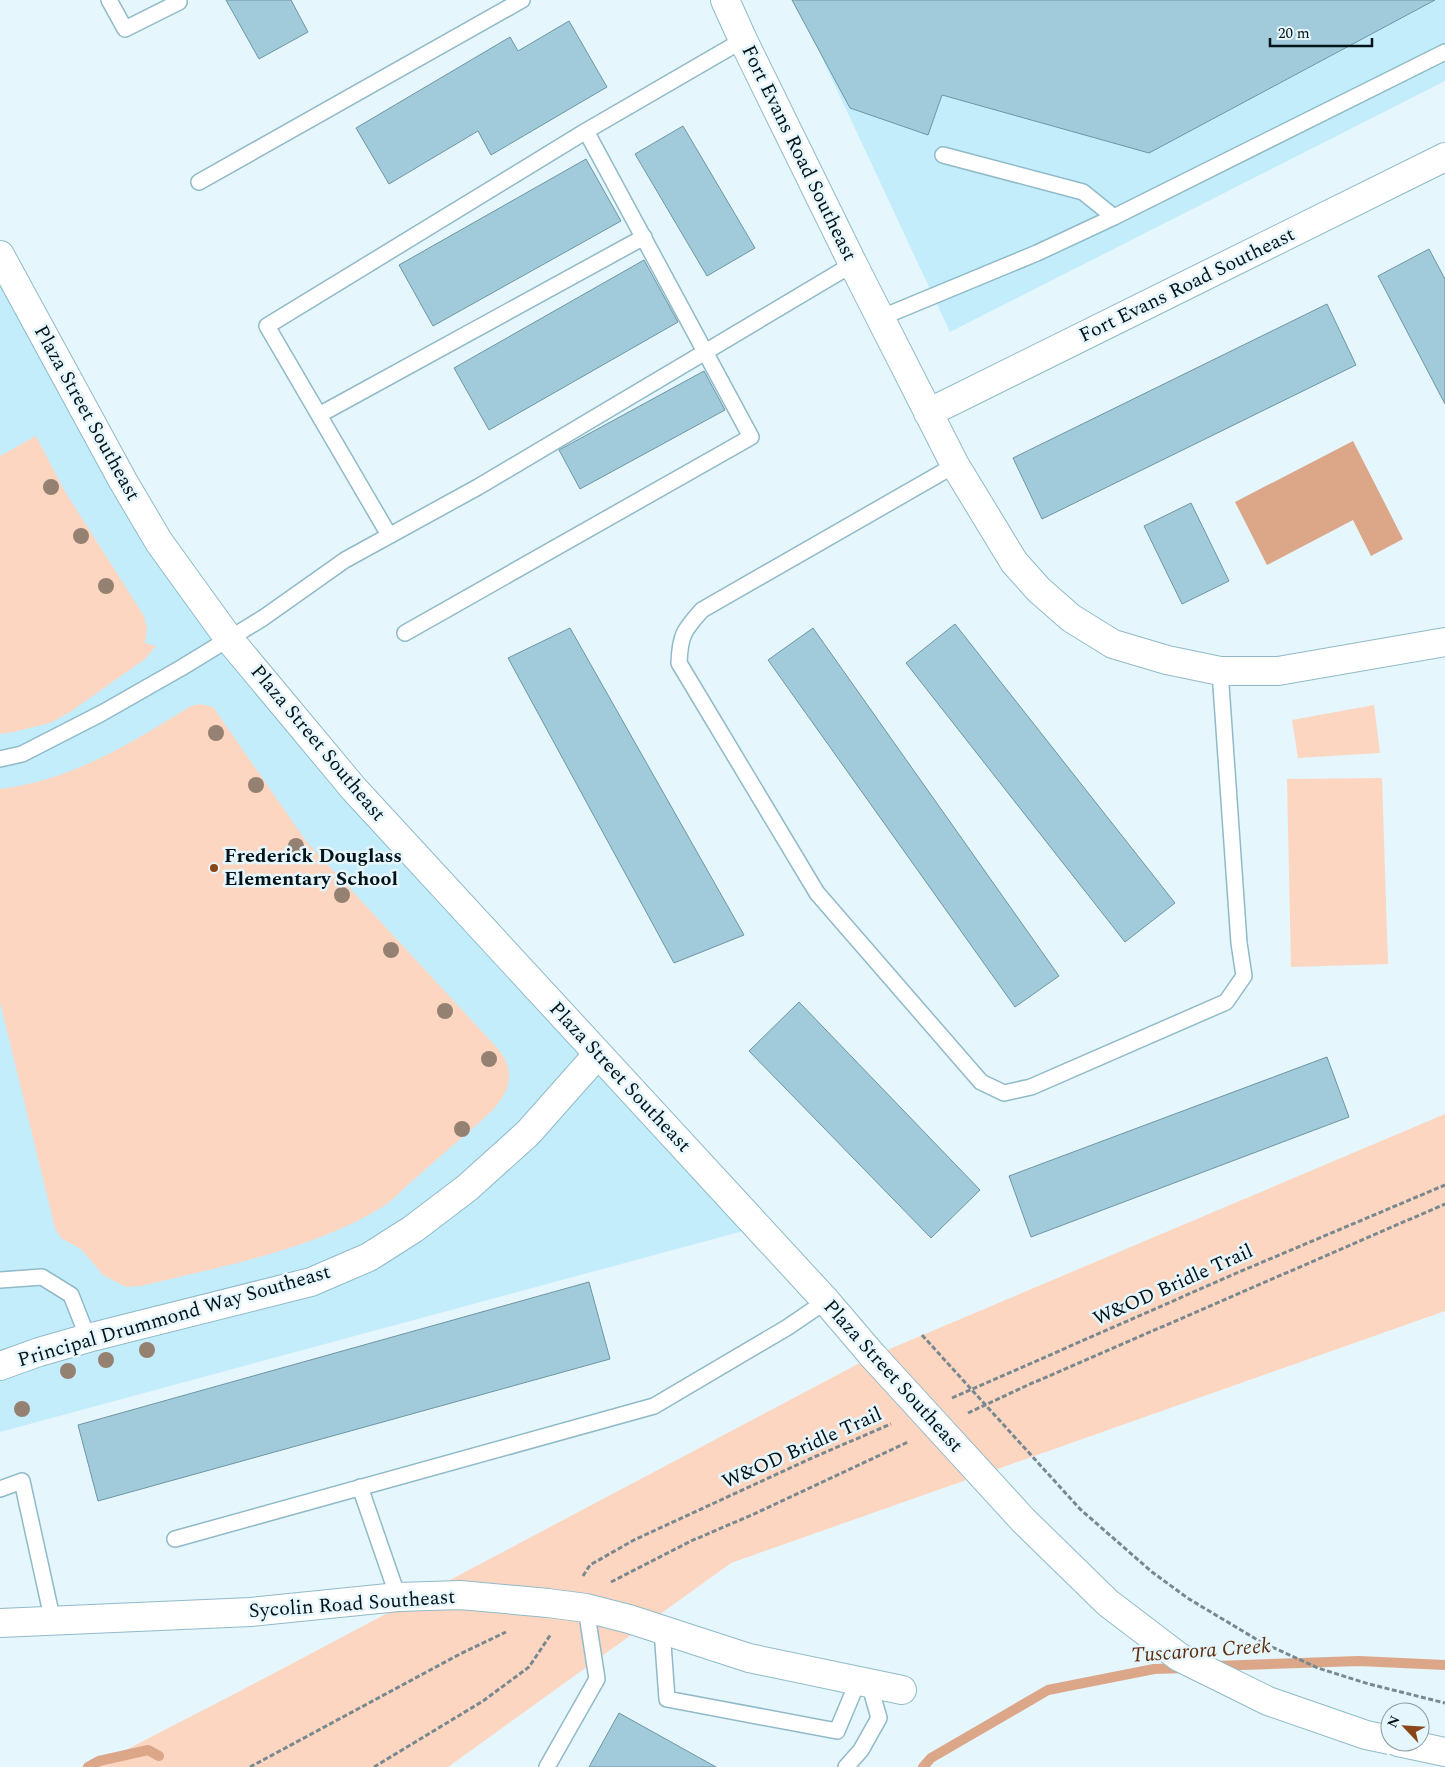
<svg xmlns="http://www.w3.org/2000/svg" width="1445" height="1767" font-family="Spectral,serif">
<rect width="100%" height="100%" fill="#e5f6fc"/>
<path fill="#c4edfc" d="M795,0h650v81l-495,251z
M0,255l229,384 529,588 -758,205z"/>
<path fill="#fdd6c1" d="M36,436l28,54 80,126 3,13 -2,14 11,3 -11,13 -75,53 -20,11 -37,9 -13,2v-278z
M200,704l13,3 93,134 193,209c27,35 -6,61 -32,83 -19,17 -38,33 -57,50 -9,8 -18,18 -29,25 -72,43 -159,58 -240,78l-15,1 -23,-12 -22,-26 -20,-11 -6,-10 -55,-226v-213c70,-8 132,-46 191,-83z
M1374,705l6,48 -82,5 -6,-38z
M1382,778l6,186 -97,3 -4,-188z
M1445,1114v197l-714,252 -283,204h-355l149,-77 631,-334z"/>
<path fill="#dca689" d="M1353,441l50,98 -32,17 -18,-36 -86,45 -32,-63z"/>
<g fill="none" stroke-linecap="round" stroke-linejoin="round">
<path stroke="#dca689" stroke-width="10" d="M1214,1666l145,-5 86,4
M88,1767l11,-6 49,-11 11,6
M923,1767l8,-9 117,-68 106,-21 31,-1"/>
</g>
<path fill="#a1cbda" stroke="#6d96a4" d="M226,0h65l17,32 -49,27z
M792,0h643l-286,153 -207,-58 -14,40 -78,-27z
M569,21l38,66 -116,68 -13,-24 -89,53 -33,-56 154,-91 8,14z
M683,126l72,122 -48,28 -72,-122z
M586,159l35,62 -188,105 -34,-61z
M1429,249l16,30v125l-67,-128z
M644,260l34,62 -189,108 -35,-62z
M1327,304l29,61 -314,154 -29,-61z
M704,371l21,39 -145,79 -21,-39z
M1191,503l38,78 -47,23 -38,-78z
M955,624l220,279 -50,39 -219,-279z
M570,628l174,307 -70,28 -166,-305z
M813,628l246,348 -44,31 -247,-347z
M799,1002l181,188 -49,48 -182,-187z
M1327,1057l22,60 -318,120 -22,-61z
M589,1282l21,77 -512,142 -20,-76z
M619,1713l97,54h-127z"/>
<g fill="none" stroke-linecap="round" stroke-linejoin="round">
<defs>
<path id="lane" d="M109,0l16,29 54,-27
M943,155l140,37 31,25
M199,182l323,-182
M880,318l157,-65 77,-36 331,-165
M319,415l325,-178
M955,465l-253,145c-18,20 -22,25 -23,53l138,230 164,189 23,11 27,-6 195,-85 18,-26 -5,-33 -19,-272
M389,535l-122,-209 319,-195 157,-91
M405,633l346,-196 -165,-306
M0,759l22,-5 80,-41 79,-45 82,-50 82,-58 133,-73 375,-223
M0,1280l42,-3 29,18 17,43
M360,1487l38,110
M0,1489l22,-8 31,141
M175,1539l479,-133 134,-79 38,-26
M662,1630l5,69 170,32 21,-50
M547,1767l50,-88 -11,-71
M846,1767l15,-17 18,-32 -10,-35"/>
<path id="street" d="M725,0l18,40 110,224 102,201 59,97 25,28 32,28 42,26 54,16 53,11h58l167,-29
M928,413l517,-256
M0,1366l39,-14 49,-14 223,-56 58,-25 44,-28 54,-41 61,-55 70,-79
M0,1623l251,-11 147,-15 62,-2 88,8 38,5 43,11 120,39 153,32"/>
<path id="secondary" d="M0,255l123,226 36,61 70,97 125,150 472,512 47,55
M1398,1742l47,10"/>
</defs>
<use href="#lane" stroke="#90bac8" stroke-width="18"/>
<use href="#street" stroke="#90bac8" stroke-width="30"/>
<use href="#secondary" stroke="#90bac8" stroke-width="30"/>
<path stroke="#79898f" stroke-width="3" stroke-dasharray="5 2.5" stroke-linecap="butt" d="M952,1398l287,-126 206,-87
M968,1413l60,-28 417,-181
M583,1576l7,-11 44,-25 180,-83 77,-33
M611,1582l80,-41 63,-27 154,-72
M250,1767l210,-113 46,-22
M374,1767l109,-66 46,-34 22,-33"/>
<use href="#lane" stroke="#fff" stroke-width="15"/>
<use href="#street" stroke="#fff" stroke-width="28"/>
<use href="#secondary" stroke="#fff" stroke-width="28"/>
<defs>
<path id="secondary-bridge" d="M873,1356l150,164 85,83 71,54 89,44 98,34 24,5"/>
</defs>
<use href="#secondary-bridge" stroke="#90bac8" stroke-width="30" stroke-linecap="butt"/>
<path stroke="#79898f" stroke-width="3" stroke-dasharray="5 2.5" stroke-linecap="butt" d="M922,1335l158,174 72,63 37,27 72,43 57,26 51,16 76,19"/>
<use href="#secondary-bridge" stroke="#fff" stroke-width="28"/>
</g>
<g fill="#958171">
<circle cx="51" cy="487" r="8"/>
<circle cx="81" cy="536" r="8"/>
<circle cx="106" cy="586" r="8"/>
<circle cx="216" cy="733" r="8"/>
<circle cx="256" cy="785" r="8"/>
<circle cx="296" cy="846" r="8"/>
<circle cx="342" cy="895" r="8"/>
<circle cx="391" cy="950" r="8"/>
<circle cx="445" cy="1011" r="8"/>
<circle cx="489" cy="1059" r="8"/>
<circle cx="462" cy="1129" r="8"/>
<circle cx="147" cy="1350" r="8"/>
<circle cx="106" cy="1360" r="8"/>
<circle cx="68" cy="1371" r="8"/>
<circle cx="22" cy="1409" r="8"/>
</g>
<circle fill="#8a4619" stroke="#e5f6fc" stroke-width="2" cx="214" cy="868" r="5"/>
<g text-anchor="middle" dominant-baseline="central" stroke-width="5" stroke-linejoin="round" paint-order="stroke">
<g font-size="20" fill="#041318" stroke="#e5f6fc">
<text transform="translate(799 153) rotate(64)">Fort Evans Road Southeast</text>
<text transform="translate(1187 285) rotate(-26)">Fort Evans Road Southeast</text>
<text transform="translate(87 413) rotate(61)">Plaza Street Southeast</text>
<text transform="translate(318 743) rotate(50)">Plaza Street Southeast</text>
<text transform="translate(620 1077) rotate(47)">Plaza Street Southeast</text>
<text transform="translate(1173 1285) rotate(-24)">W&amp;OD Bridle Trail</text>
<text transform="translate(174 1316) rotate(-16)">Principal Drummond Way Southeast</text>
<text transform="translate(893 1376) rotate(48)">Plaza Street Southeast</text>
<text transform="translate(802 1448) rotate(-24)">W&amp;OD Bridle Trail</text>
<text transform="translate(352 1604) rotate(-4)">Sycolin Road Southeast</text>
</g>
<g font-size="20" font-weight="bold" fill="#041318" stroke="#e5f6fc" text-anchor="start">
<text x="224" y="856">Frederick Douglass<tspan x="224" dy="23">Elementary School</tspan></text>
</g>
<g font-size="21" font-style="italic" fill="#5f2e0d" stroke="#e5f6fc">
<text transform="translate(1201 1651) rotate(-4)">Tuscarora Creek</text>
</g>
</g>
<g transform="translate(1405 1727) rotate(295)"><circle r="24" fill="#e5f6fc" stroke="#8b9ba1"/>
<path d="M0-4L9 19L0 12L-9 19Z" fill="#8a4619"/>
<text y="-8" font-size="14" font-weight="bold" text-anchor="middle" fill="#041318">N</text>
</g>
<path d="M1270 38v8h102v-8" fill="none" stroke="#041318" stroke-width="2.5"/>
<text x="1278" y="38" font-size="15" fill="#041318" stroke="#e5f6fc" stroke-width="4" paint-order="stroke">20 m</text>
</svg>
